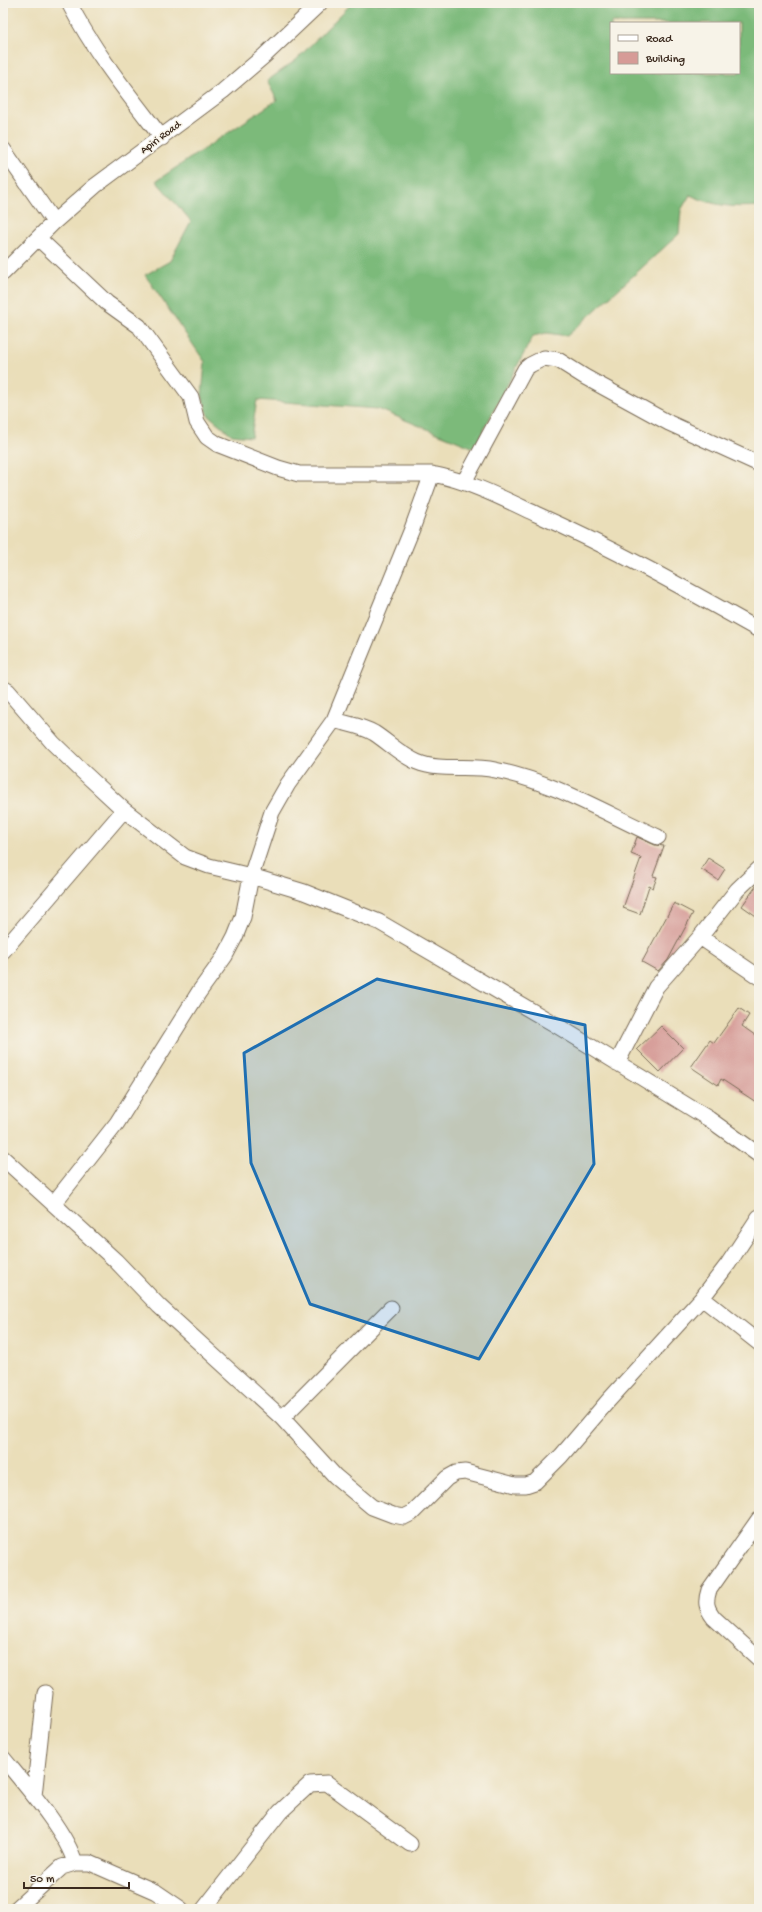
<svg xmlns="http://www.w3.org/2000/svg" width="762" height="1912" font-family="'Gochi Hand',sans-serif">
<rect width="100%" height="100%" fill="#f7f3e8"/>
<filter id="ink" filterUnits="userSpaceOnUse"><feTurbulence type="fractalNoise" baseFrequency=".025" numOctaves="2"/><feDisplacementMap in="SourceGraphic" scale="8" xChannelSelector="R" yChannelSelector="G"/><feConvolveMatrix kernelMatrix="1 2 1 2 8 2 1 2 1" color-interpolation-filters="sRGB"/></filter>
<filter id="wash" filterUnits="userSpaceOnUse"><feTurbulence type="fractalNoise" baseFrequency=".012" numOctaves="4" result="noise"/><feDisplacementMap in="SourceGraphic" scale="16" xChannelSelector="R" yChannelSelector="G"/><feGaussianBlur stdDeviation="0.9" result="paint"/><feColorMatrix in="noise" values="0 0 0 0 0 0 0 0 0 0 0 0 0 0 0 0 0 1.4 0 .05"/><feComposite in="paint" operator="in"/></filter>
<g filter="url(#wash)">
<rect width="100%" height="100%" fill="#eadeb9"/>
<path fill="#7cba7a" stroke="#5c724c" fill-rule="evenodd" d="M352,3h407v203c-26,2 -45,0 -69,-11l-9,15 -2,24 -112,102 -20,-3 -14,3 -59,112 -96,-39 -121,-9 -6,37 -19,-2 -24,-20 -6,-20 3,-33 -60,-87 25,-14 21,-40 -35,-40 121,-81 -10,-19 29,-21zM611,23h128v50h-128z"/>
<g id="blocks">
<path fill="#d69b97" d="M637,837l18,8 9,1 -11,30 4,1 -4,11 -4,-2 -9,28 -17,-6 18,-50 -10,-4z
M708,858l17,11 -7,11 -17,-11z
M759,882v36l-17,-12z
M674,903l19,10 -25,47 -10,11 -16,-9z
M739,1008l10,7 -7,11 17,12v66l-38,-25 -3,6 -27,-18 19,-27 4,3z
M661,1026l22,22 -23,24 -23,-23z"/>
</g>
</g>
<g filter="url(#ink)">
<use href="#blocks" fill-opacity="0" stroke="#786954" stroke-width="1"/>
<g fill="none" stroke-linecap="round" stroke-linejoin="round">
<defs>
<path id="minor" d="M69,3c25,49 59,91 93,135
M3,149l51,73
M38,238l69,65 32,23 52,71 6,25 10,15 10,7 61,24 21,6h133
M3,273l51,-51 41,-36 128,-95 41,-35 56,-53
M464,482l61,-113 5,-4 14,-7 14,2 27,17 84,46 90,41
M3,688l5,3 45,52 29,28 42,39 61,47 24,9 42,10 53,16 75,30 177,103 153,94 50,36
M334,720c13,4 28,6 40,13 14,9 27,22 43,29 24,10 53,2 78,8 57,11 110,43 163,67
M700,937l59,40
M3,951l121,-141
M617,1063l39,-76 44,-50 37,-47 22,-21
M3,1158l113,103 43,45 123,112 53,58 37,31 21,8 11,2 8,-4 35,-35 9,-5 9,-1 50,13h11l9,-3 26,-26 47,-55 94,-103 26,-34 31,-47
M54,1203l63,-80 82,-131 26,-36 10,-19 8,-20 8,-41 21,-64 16,-28 46,-64 78,-191 20,-55c37,7 70,24 104,40 77,34 150,75 223,116
M702,1298l57,45
M282,1418l109,-110
M759,1519l-50,71c-4,12 -3,18 5,28l45,41
M3,1758c22,27 63,73 72,105
M34,1796l11,-103
M16,1909l46,-42 13,-4h15l66,29 25,17
M204,1909l76,-97 30,-28 17,-1 83,61"/>
</defs>
<use href="#minor" stroke="#786954" stroke-width="17"/>
<use href="#minor" stroke="#fff" stroke-width="15"/>
</g>
</g>
<path fill="#1f6fb2" fill-opacity="0.2" stroke="#1f6fb2" stroke-width="3" stroke-linejoin="round" d="M377,979l208,46 9,139 -115,195 -169,-55 -59,-141 -7,-110z"/>
<g text-anchor="middle" dominant-baseline="central" stroke-width="3" stroke-linejoin="round" paint-order="stroke">
<g font-size="11" fill="#3b2a1e" stroke="#f7f3e8">
<text transform="translate(161 138) rotate(-37)">Apiri Road</text>
</g>
</g>
<rect width="762" height="1912" fill="none" stroke="#f7f3e8" stroke-width="16"/>
<rect x="610" y="22" width="130" height="52" fill="#f7f3e8" stroke="#aca397"/>
<rect x="618" y="35" width="20" height="6" fill="#ffffff" stroke="#aca397"/>
<text x="646" y="42" font-size="12" fill="#3b2a1e">Road</text>
<rect x="618" y="52" width="20" height="12" fill="#d69b97" stroke="#aca397"/>
<text x="646" y="62" font-size="12" fill="#3b2a1e">Building</text>
<path d="M24 1882v6h105v-6" fill="none" stroke="#3b2a1e" stroke-width="2"/>
<text x="30" y="1882" font-size="12" fill="#3b2a1e" stroke="#f7f3e8" stroke-width="3" paint-order="stroke">50 m</text>
</svg>
